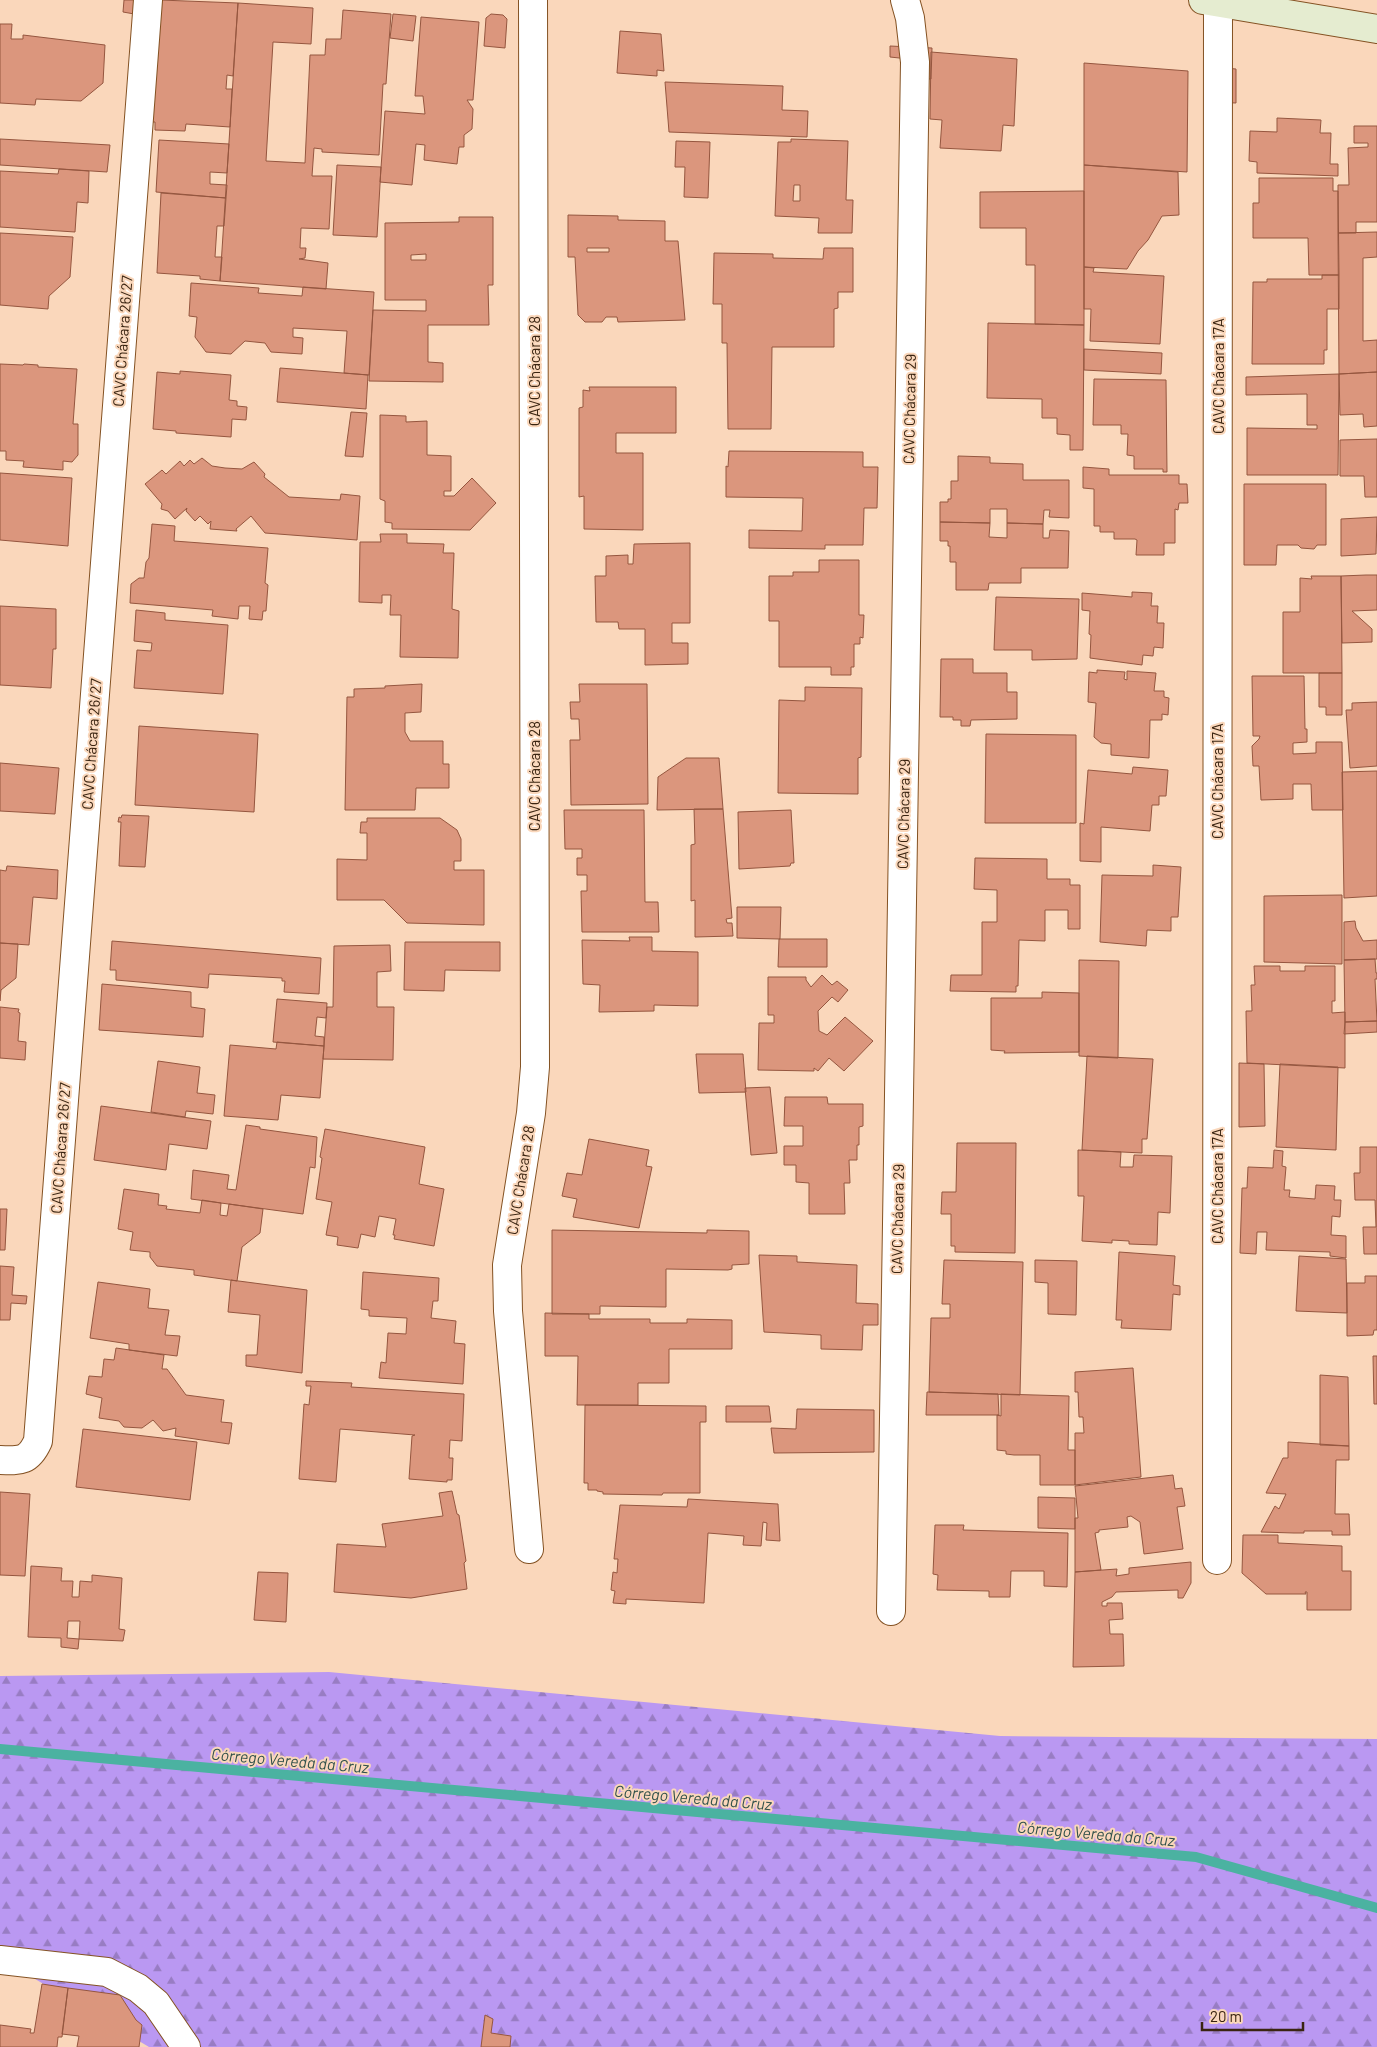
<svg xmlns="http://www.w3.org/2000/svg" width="1377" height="2047" font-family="Barlow,sans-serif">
<defs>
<pattern id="forest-firs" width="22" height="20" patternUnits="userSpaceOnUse" patternTransform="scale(1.25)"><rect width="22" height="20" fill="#ba98f2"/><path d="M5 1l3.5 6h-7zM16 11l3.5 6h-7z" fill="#987cc3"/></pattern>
</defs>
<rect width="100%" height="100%" fill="#fad7bb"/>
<path fill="url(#forest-firs)" d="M329,1672l671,64 377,3v308h-1228l-149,-89v-282z"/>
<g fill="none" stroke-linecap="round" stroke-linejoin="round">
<path stroke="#4bb2a1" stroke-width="10" d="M0,1749l1196,108 181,51"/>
</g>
<path fill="#db967d" stroke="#95563f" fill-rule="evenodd" d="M124,0h17l-1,15 -17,-3z
M160,0l78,3 -5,73 -6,-1 -1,14h6l-2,38 -44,-3 -1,7 -30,-1v-8h-3z
M238,3l75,5 -2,36 -38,-2 -7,119 39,2 5,-108h15l1,-16h15l2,-29 48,4 -5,70h-3l-4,71 -57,-3v-3l-8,-1 -2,28h20l-3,53 -28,-1 -1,20h6l-1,10 -6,1 29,4 -2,26 -106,-8z
M393,14l23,2 -3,25 -23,-3z
M491,14l12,1 4,4 -2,29 -21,-2 2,-28z
M421,17l58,5 -6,78h-6l6,9 -1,20 -8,6v12h-5l-2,17 -33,-4 1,-15 -9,-1 -4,41 -32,-3 5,-71 40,3 -2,-18h-8z
M0,24h12l-1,15h12v-4l82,10 -2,38 -22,18 -45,-2 -1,6 -35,-2z
M620,31l41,3 3,37 -7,-1v6l-40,-3z
M890,46l42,2 -1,31h-13v-19l-28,-3z
M931,52l86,7 -3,67 -11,-1 -2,26 -61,-3 2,-28 -12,-1z
M1084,63l104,8 -1,101 -103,-7z
M1212,67l24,2v34l-26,-1z
M665,82l118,4 -1,24 26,1 -1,26 -138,-5z
M1277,118l44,2 -1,13h11l-1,31h8v12l-81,-3v-11l-8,-1 1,-30 27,1z
M1354,126h23v96h-21v11h-18v-48h11l-1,-37 20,-1v-4h-14z
M0,139l110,6 -3,27 -107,-7z
M791,139l57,2 -2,59h7l-1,33h-34l1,-15 -44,-2 3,-74h13zM794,185h6v16h-7z
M159,140l70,4 -2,29 -17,-1v12l17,1 -1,13 -70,-6z
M676,141l34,1 -2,56 -24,-1 1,-30h-10z
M337,165l44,2 -4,70 -44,-2z
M1084,165l94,7 1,43 -17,1 -14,24 -10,11 -11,18 -43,-2z
M59,169l30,2 -1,32 -11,-1 -2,30 -75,-5v-56l58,3z
M1259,178h74v13h5l1,84h-30l-1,-37h-55v-35h6z
M1084,191v134l-49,-1v-59h-9v-37h-46v-36z
M161,193l65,5 -2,28h-7l-2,31h7l-2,24 -20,-2v-3l-43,-3z
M568,215l50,1v4l47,1v20h13l7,79 -67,2 -1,-5h-11l-4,5h-17l-7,-7 -3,-58h-7zM587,248h22v4h-22z
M459,217h34v68h-5l1,40h-61v37l15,1v19l-74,-1 4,-71 53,1v-11h-41v-77l74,-1zM426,254v6h-15v-5z
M1377,232v25l-14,1v83l14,-1v32l-38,2 -1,-141z
M0,233l73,4 -3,40 -21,19 -1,13 -48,-4z
M824,248h29v44h-15v16l-4,1v38h-62l-1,82h-43l-1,-86h-5v-39h-9l1,-51 59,1v4l50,1z
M1084,267l10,1 -1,4 71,4 -4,68 -70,-3 1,-32h-7z
M1322,275h17v34h-12v41h-3v14h-72l1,-82h14v-3h55z
M191,283l68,5 -1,5 44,3 1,-9 71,5 -5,83 -25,-2 3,-42 -54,-3v9l10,1 -1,16 -31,-2 -6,-9 -20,-2 -14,13 -25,-2 -11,-15 2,-20 -8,-1z
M988,323l96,2 -1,125h-13v-15l-13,-1v-16h-15v-19l-55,-1z
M1084,349l78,4 -1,21 -77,-4z
M0,364l23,1 1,-1 14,1v2l39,2 -4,55h5v31l-6,7 -9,-1v9l-40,-3 1,-6 -18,-1v-9h-6z
M280,368l88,7 -2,34 -89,-7z
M180,371l51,4 -2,25 8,1v5l10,1 -1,13 -14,-1 -1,18 -55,-4v-2l-23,-2 4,-57 23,2z
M1377,372v54l-13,1 -1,-13 -23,1 -1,-41z
M1339,374l-1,101h-91v-47l70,1v-4h-10v-31l-61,1v-18z
M1094,379l72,1 1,92h-4v-3h-29v-13l-7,-1 1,-21h-7v-9h-28z
M589,387h87v46h-60v20h27v77l-59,-1v-33l-5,1v-89l4,-1v-17l7,1z
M351,412l16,1 -4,44 -18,-1z
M380,415l26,1v6l21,-1v34l24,1v35h-7v5h10l18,-18 24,25 -26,27 -78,-1v-6l-7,-1v-21l-5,-2z
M1377,439v58h-12l-1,-21h-24v-36z
M729,451l134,1v15h15l-1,41h-13l-1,37h-38v4l-76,-1v-18l53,1 1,-33 -77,-1v-31l2,1z
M958,456l32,1v6l33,1v16h46v38l-20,-1 1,-7h-6l-1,14 -36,-1v-14h-17v14l-50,-1v-20h8v-3h3v-18h7z
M202,458l10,8 13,2 17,1 12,-7 11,12 -1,3 25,20 51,3 1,-6 19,2 -3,44 -92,-7 -14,-17 -15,13 1,2 -27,-2 1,-8 -3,3 -8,-8 -5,5 -9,-10 1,-3 -12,11 -7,-8 -7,-2 1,-5 -17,-20 17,-14 4,4 14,-13 4,5 6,-6 4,4z
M1083,467l26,2v6h70v9h8l1,19h-9l-1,7 -3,-1v34h-11v12h-28l1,-15 -2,-1h-21v-7h-14v-6h-6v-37l-11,-1z
M0,473l72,5 -4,68 -68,-6z
M1244,484h82v61h-9l-3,4 -13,-1 -3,-3h-21l-1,20h-32z
M1377,517l-1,37 -35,2v-37z
M940,522l50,1 -1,14 18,1v-15l36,1v14h6l1,-8 19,1 -1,37h-47v15h-32l-1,7h-32v-28h-6v-16h-2v-5h-8z
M152,524l23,2 -1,15 94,7 -3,35 3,2 -2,26h-3l-1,9 -13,-1 1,-13h-11l-1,13 -26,-3 1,-6 -83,-7 1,-19 8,-6h5l2,-16 3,-4z
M380,534h27v9l37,1 -1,9h11l-2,56 7,2 -1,47 -58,-1 1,-42h-11l1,-20h-9v8l-23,-1 1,-60h21z
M690,543v80h-18v20h16v21l-43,1v-36h-26l-1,-7h-22l-1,-46h11v-20l22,-1v9h5l1,-20z
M819,560h40v55h5l-1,23 -3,-1v7h-6v23h-3v8h-20v-8h-52v-46h-10v-45h24v-4h26z
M1366,575h11v35l-25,1 20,18v13l-30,1 -1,-67z
M1311,576h30l1,97h-59v-61h17v-34l12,1z
M1132,592l20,1 -1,13h7l-1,17h7l-1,25 -9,-1 -1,9 -10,-1 -1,10 -52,-7 1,-23 -2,-1 1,-23 -8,-1v-17l50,4z
M996,597l83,2 -2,60 -45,1v-10h-38z
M0,606l56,3v40h-3l-2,39 -51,-3z
M136,610l29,3v7l63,5 -5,69 -89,-6 3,-38 14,1 1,-8 -18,-2z
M941,659h32v14h34v19h10v27l-46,1 -1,6h-9v-6h-8v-3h-13z
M1097,670l28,2 -1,7 3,1v-9l29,2 -2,18h10v6l5,1 -1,17 -6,-1v6h-12l-1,38 -38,-3v-11l-10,-1 -7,-6 2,-34 -8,-1 1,-30 8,1z
M1319,673h23v42h-16v-8h-7z
M1252,676h52l1,53h2v13l-14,1v11l23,-1v-11h26l1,68h-31l-1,-26h-18v15l-32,1 -2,-34h-6l-1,-20 7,-7 1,-3h-7z
M422,684l-1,28 -16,1v19l5,9h33v23h6v24h-33l-1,22h-70l2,-113h7v-8l31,-1v-2z
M579,684h68l1,120 -77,1 -1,-65h10l-1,-21h-8l-1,-17h10z
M805,687l57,1 -1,69 -3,1v36l-80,-1 1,-93 26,1z
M1377,702v64l-27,2 -4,-58h6v-7z
M139,726l119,8 -4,78 -119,-7z
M986,734l90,1v88h-91z
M686,758h33l4,51 -66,1 1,-33z
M0,763l59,5 -4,46 -55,-3z
M1133,767l35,3 -2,26h-7v9h-7l-2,26 -49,-4v35l-21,-1v-38l4,1 4,-54 44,4z
M1377,771v125l-33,2 -2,-126z
M694,809h29l9,109 -6,1 1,4h5l1,13 -38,1v-37l-4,1v-56l4,-1z
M564,810h80l1,92h13l1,30h-77l-1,-41h6v-16h-10v-17h5v-9h-17z
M791,810l3,53h-3l-1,3 -51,3 -1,-57z
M122,815l27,1 -4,51 -26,-1 2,-44h-3l1,-5 2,1z
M367,818h73l17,12 4,9v22h-7v9h30v55l-77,-2 -23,-23h-47v-41l30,1v-27h-7l1,-11h6z
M975,858l72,1v20h23v6h10v44h-12v-19h-23v31l-26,-1 -1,46h-2v6l-66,-1 1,-16h31v-53h15v-32l-23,-1z
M1153,865l28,2 -3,50h-7v14l-24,-1 -1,16 -46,-4 2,-67 51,1z
M7,866l51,4 -1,29 -24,-2 -4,48 -29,-2v-73l6,1z
M1342,895v69l-78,-2v-66z
M737,907h44l-1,32 -43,-1z
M1355,921l1,7 7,13 14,-1v19l-33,1v-38z
M629,937h23v14l46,1v54l-44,-1v6l-55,1 1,-27 -17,-1 -1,-44 48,1z
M779,939h48v28h-49z
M112,941l209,17 -2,36 -35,-2 1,-11h-3v-3l-73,-4 -1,14 -92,-8v-10h-6z
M405,942h95v29l-55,-1 -1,21 -40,-1z
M0,943l18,1 -2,34 -15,12 -1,11z
M390,945l1,26 -14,1v35h17l-1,53 -70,-1 4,-52h6l1,-61z
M1375,959l1,14h1v6h-2l2,42 -32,1 -1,-62z
M1079,960l40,1 -1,97 -39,-2z
M1254,966h26v5h25v-5h30v35h-3v12l13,-1v56l-98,-5 -1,-52h6l-1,-26h4z
M822,975l10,10 5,-4 11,9 -10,12 -6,-5 -14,14 1,20 8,4 18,-18 28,24 -29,30 -15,-13 -11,13 -4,-3v3l-56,-1 1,-47h15v-8h-6v-38h38v3l5,7z
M102,984l89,8v15l14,2 -2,28 -104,-7z
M1042,992l37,1v59l-75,1 1,-2 -14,-1v-52h51z
M277,999l50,4 -1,15 -9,-1 -2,19 9,1v9l-51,-4z
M0,1007l19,2 -1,3 2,1 -2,28 8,1 -1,18 -25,-2z
M1377,1021v11l-33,2 1,-12z
M277,1042l47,4 -4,52 -39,-3 -3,25 -54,-4 6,-71 46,4z
M696,1054h47l3,38 -47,1z
M1087,1056l66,3 -6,80h-5v14l-60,-3z
M158,1061l42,6 -3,26 18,2 -2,19 -27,-3 -1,6 -34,-5z
M1239,1063l25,1 1,62 -26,1z
M1280,1064l58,3 -2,83 -60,-3z
M770,1087l7,66 -26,2 -6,-67z
M785,1097h42l1,7h35v22l-4,1v18h-2v15h-8l1,23h-6l1,31h-36v-31l-13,-1v-17h-12v-19h19v-20h-19z
M101,1106l110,15 -4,28 -38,-5 -3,26 -72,-10z
M246,1125l14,2v2l57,8 -2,31 -5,-1 -7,47 -112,-15 2,-29 36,5 -2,14 9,1z
M325,1129l100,18 -6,37 25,5 -10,57 -40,-7 1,-4h-2l3,-16 -17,-3 -4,21 -14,-3 -3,14 -21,-3 1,-8 -12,-2 6,-33 -16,-3 6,-41 -2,-1z
M589,1139l60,11 -3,16 6,1 -13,61 -66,-11 4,-18 -15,-3 5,-23 15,2z
M957,1143h59l-1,110 -60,-1v-6h-4v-32h-10l1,-22h14z
M1360,1147h17v107h-13l-1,-27h13l-1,-27h-20l-1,-27h6z
M1078,1150l43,2 -1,15h13l1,-12 38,1 -2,57 -12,-1 -1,33 -28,-1v-3l-17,-1v3l-30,-2 2,-45h-6z
M1274,1150l9,1 -1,15 4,1 -2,23h6l-1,7 26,2 1,-14 19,1 -1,14h7l-1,17 -8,-1 -1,19 15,1v22l-16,-2v-4l-64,-2 1,-18h-10l-1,22 -16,-1 2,-65h5l1,-21 25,1z
M124,1189l35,5 -1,11 9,1 -1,3 34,4 2,-13 19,3 -1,12 7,1 2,-12 34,5 -3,24 -18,14 -5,34 -43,-6v-5l-37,-4 -7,-9v-5l-20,-2 3,-18 -15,-3z
M0,1209h7l-2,41h-5z
M552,1230l155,3v-3l42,1v33l-17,1v4l-4,1 -62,-1v38l-66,-1v8h-48z
M1119,1252l56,4 -2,29 7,1v9l-7,-1 -2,36 -50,-2 1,-8h-6z
M759,1255l38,1v6l60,3 -1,38 22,1v21h-15l-1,25 -41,-1v-14l-57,-3z
M1299,1256l47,3 1,54 -51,-2z
M944,1260l79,2 -3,133 -91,-3 2,-74h19v-14h-8z
M1035,1260l42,1 -1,54 -28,-1v-31l-13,-1z
M0,1266l14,1 -2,28 15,1 -1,8 -15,-1 -1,17h-10z
M363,1272l76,6 -1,23h-5l-2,17 25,3 -2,22 11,1 -2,40 -84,-6 2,-16 5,1 2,-30 18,1 1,-16 -38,-2v-6l-8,-1z
M1365,1276h12v54h-3l-1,5 -26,1v-53h18z
M231,1280l76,10 -5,83 -56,-7v-11h11l3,-40 -32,-3z
M98,1282l52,7 -2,19 21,2 -4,25 15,1 -3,20 -48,-6v-6l-39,-6z
M545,1313l44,1v5h61v4h37v-4l45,1v29h-63v34h-31v22h-61l1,-49h-33z
M116,1348l48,7 -2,14h5l19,26 38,5 -3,22 11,1 -3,21 -54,-8 1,-8 -13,3 -10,-11 -11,8 -18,-1 -5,-6 -20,-3 3,-20 -16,-4 3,-18 13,1 2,-18 10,1z
M1373,1356h4v48h-3z
M1133,1368l8,109 -66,8v-52h9l-1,-16h-4l-1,-25h-3v-20z
M1320,1375l28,2 1,69 -29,-1z
M306,1381l46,2 -1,4 113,7 -2,47 -12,-1 -1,18h4l-1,22h-5v2l-38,-3 3,-43 3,-1 -75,-6 -4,53 -37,-3 5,-75 5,1 2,-19h-5z
M927,1392l71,2 1,21h-73z
M1001,1394l68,2 -1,54h7v35h-35v-30h-26l-8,-1v-3l-9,-1v-35l4,1z
M585,1405l121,1v16h-6v71h-37l-1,2 -59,-1v-2l-6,-1v-1h-9v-7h-4z
M726,1406h43l2,16h-45z
M797,1409l77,1v42l-100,1 -3,-25 25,1z
M83,1429l114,13 -7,58 -114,-13z
M1288,1442l61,4v14h-13l-1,54h14l1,21h-18v-4h-28v2h-10l-33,-1 14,-26 4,3 7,-15 -20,-1 17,-35h5z
M1173,1475l2,14 7,-1 3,18 -8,1 6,42 -39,5 -4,-32 -9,-6 -4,1 1,10 -29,3v2l-4,1 6,37 -26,2v-54h3l-3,-32z
M452,1491l5,23 2,1 7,46 -2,2 3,26 -56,9 -77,-6 3,-48 49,3 -4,-23 61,-8 -4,-23z
M0,1492l30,2 -5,82 -25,-1z
M1038,1497l37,1v31l-37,-1z
M688,1499l90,5 2,37 -14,-1 1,-17 -4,-1 -2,24 -18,-1 1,-9 -36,-3 -4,70 -78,-4v5l-13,-1 2,-12 -4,-1 2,-18 4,1 1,-14h-4l6,-54 67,2z
M935,1525h29l-1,5 105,3 -1,54 -23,-1v-15h-33l-1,26h-21v-6l-52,-1 1,-15 -5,-1z
M1243,1535h35v8l64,3v25h9v39h-44v-18h-2l1,2h-40l-24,-21z
M1191,1562v21l-8,15h-5v-8l-62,2 -4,5 -10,5v4h5v-3h15l1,16 -14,1 1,14h13l1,32 -51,1 2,-95 42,-3 -1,7 13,-2v-6z
M31,1566l31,2 -1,13h12l-1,16h7l1,-16 12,1v-7l30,3 -3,51 6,1 -2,11 -44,-2 -1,10 -17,-2v-9l-33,-1zM68,1621h12l-1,18 -12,-1z
M258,1572l30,1 -2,49 -32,-2z
M42,1984l26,4 -6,49h-4l-1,10h-57v-22l31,4 -1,4h4z
M68,1988l52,7 16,25 6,5 -3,22h-62l2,-11 -17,-2z
M485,2015l8,4 -2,14 20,3 -1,11h-29z"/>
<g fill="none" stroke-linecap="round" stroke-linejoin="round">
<defs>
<path id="street" d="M0,1460c21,1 29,1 38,-19l110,-1441
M529,1549l-21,-238 -1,-46 24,-152 4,-46 -2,-1067
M1217,1560l1,-1557
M891,1611l24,-1549 -5,-44 -5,-18
M0,1960l107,12 31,16 18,15 30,44"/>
<path id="secondary" d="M1203,0l174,29"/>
</defs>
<use href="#street" stroke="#845223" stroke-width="30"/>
<use href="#secondary" stroke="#845223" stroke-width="30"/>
<use href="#street" stroke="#fff" stroke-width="28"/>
<use href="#secondary" stroke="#e5ecd0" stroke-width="28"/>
</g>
<g text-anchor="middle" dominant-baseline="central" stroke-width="4" stroke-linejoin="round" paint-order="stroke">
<g font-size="15" fill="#3a2411" stroke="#fad7bb">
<text transform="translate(122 341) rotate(-86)">CAVC Chácara 26/27</text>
<text transform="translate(534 371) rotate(-90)">CAVC Chácara 28</text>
<text transform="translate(1218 376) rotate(-90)">CAVC Chácara 17A</text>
<text transform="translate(909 409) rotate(-89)">CAVC Chácara 29</text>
<text transform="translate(91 744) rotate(-86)">CAVC Chácara 26/27</text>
<text transform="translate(534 776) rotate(-90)">CAVC Chácara 28</text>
<text transform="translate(1217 781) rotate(-90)">CAVC Chácara 17A</text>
<text transform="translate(903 814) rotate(-89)">CAVC Chácara 29</text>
<text transform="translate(60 1148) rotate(-86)">CAVC Chácara 26/27</text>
<text transform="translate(520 1180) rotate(-81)">CAVC Chácara 28</text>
<text transform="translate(1217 1186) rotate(-90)">CAVC Chácara 17A</text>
<text transform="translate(897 1219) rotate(-89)">CAVC Chácara 29</text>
</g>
<g font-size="16" font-style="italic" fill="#31514b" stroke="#fad7bb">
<text transform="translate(290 1760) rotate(5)">Córrego Vereda da Cruz</text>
<text transform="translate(693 1797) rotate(5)">Córrego Vereda da Cruz</text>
<text transform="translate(1096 1833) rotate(5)">Córrego Vereda da Cruz</text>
</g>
</g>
<path d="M1202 2022v8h101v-8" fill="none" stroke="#3a2411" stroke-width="2.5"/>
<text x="1210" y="2022" font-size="15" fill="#3a2411" stroke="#fad7bb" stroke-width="4" paint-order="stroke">20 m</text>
</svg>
